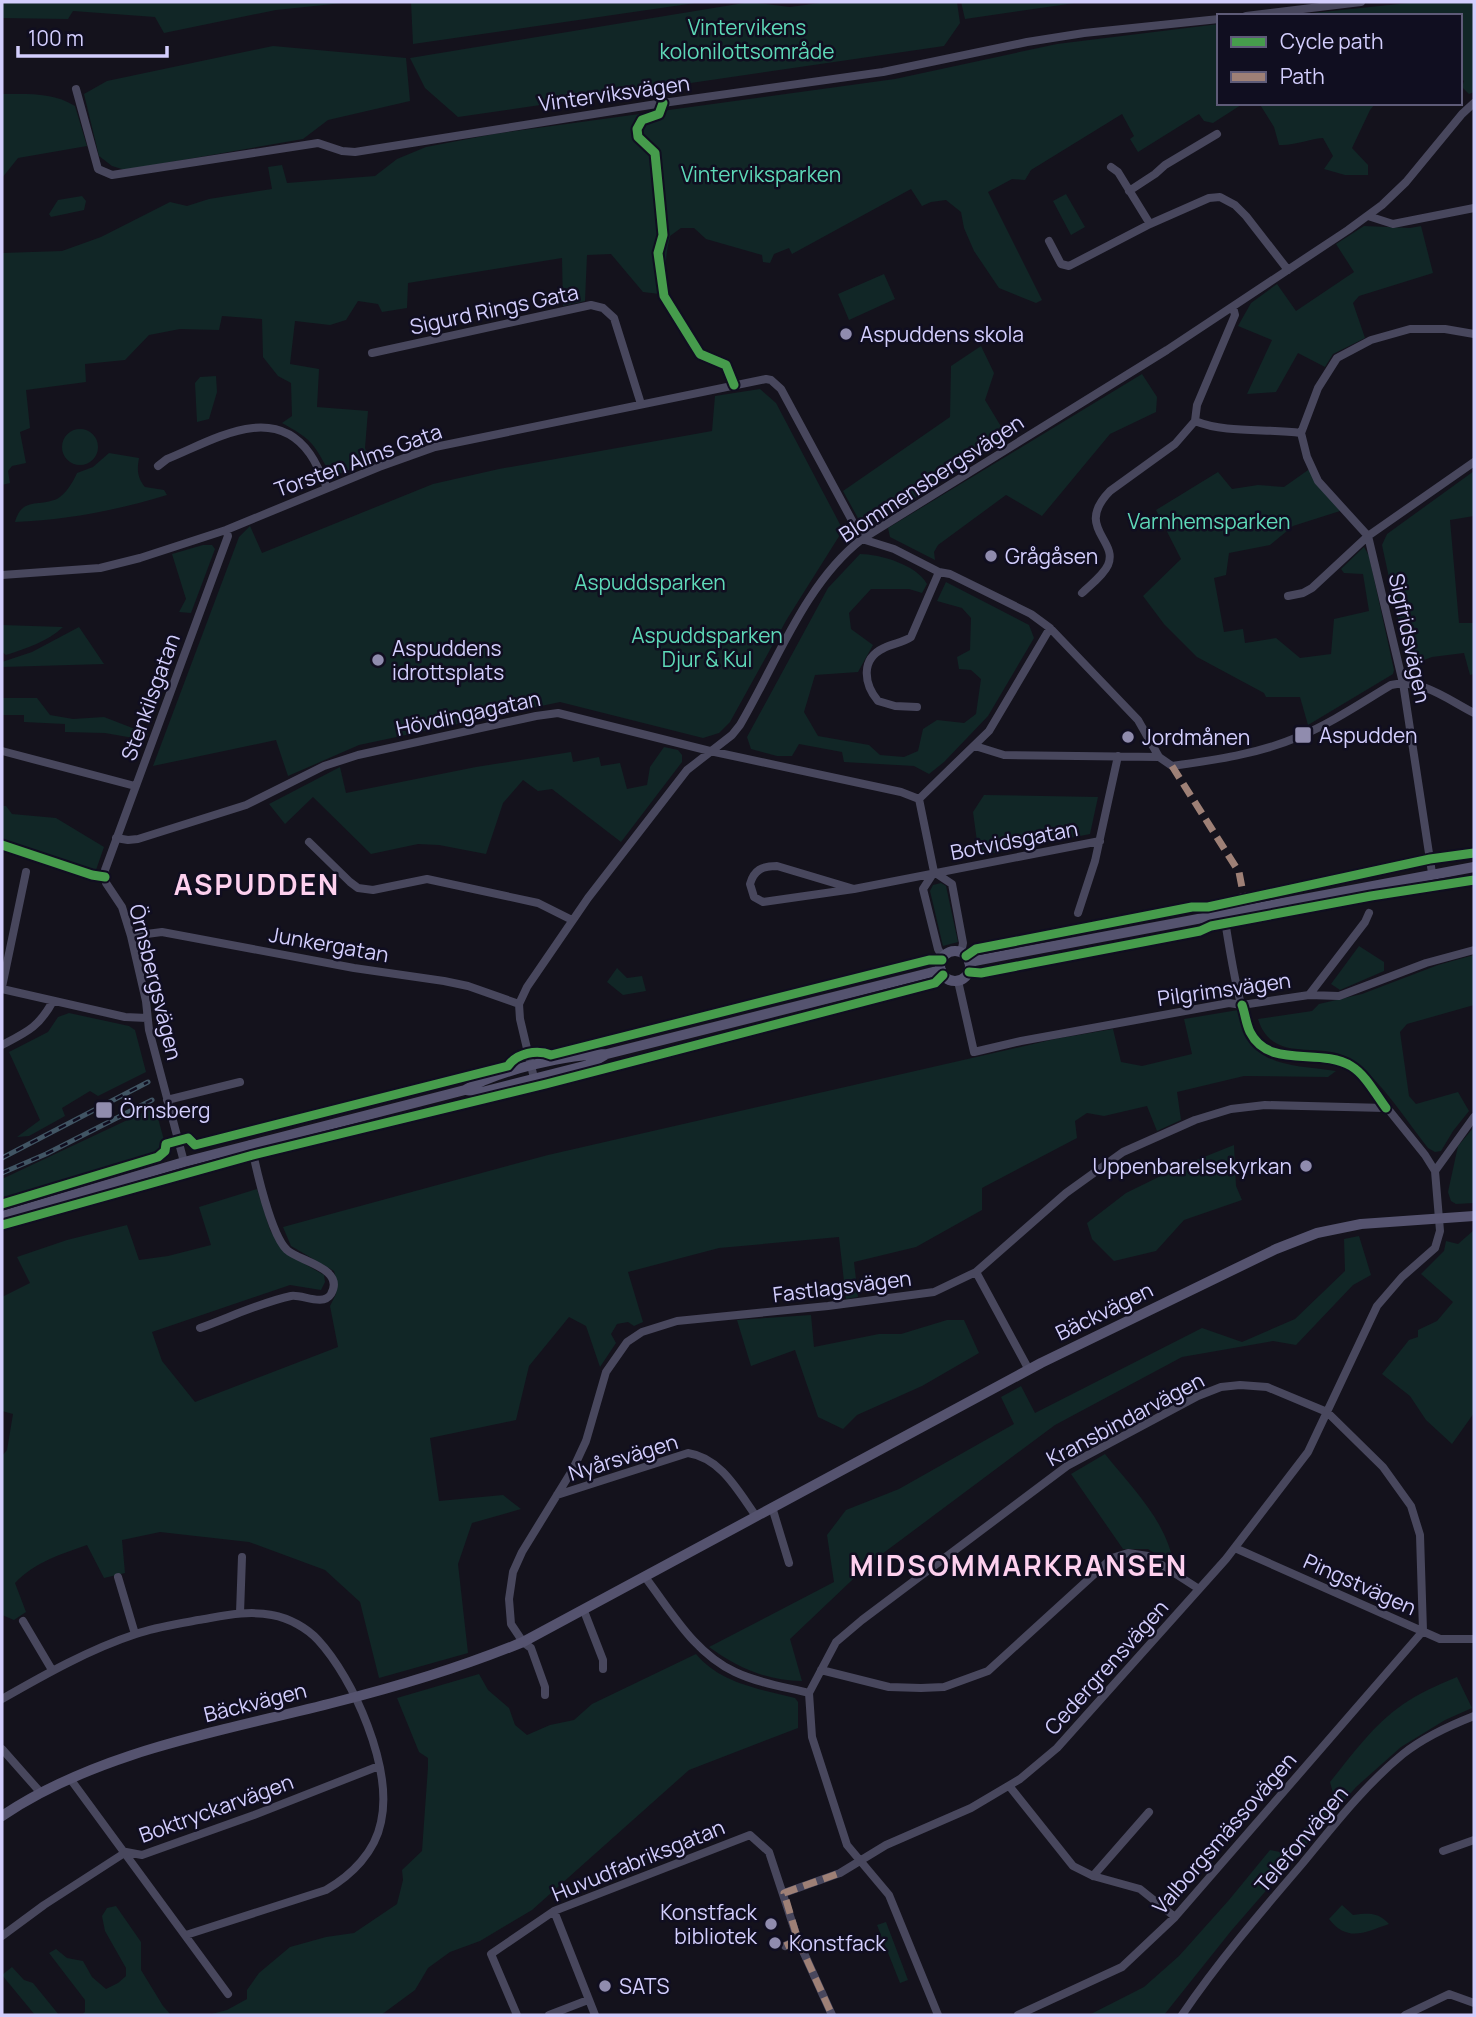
<svg xmlns="http://www.w3.org/2000/svg" width="1476" height="2017" font-family="Manrope,sans-serif">
<rect width="100%" height="100%" fill="#14121c"/>
<path fill="#112626" d="M2,2h350l-76,8 -112,23 -9,-16 -82,-6 -5,8 -66,-1z
M411,2h291l-289,42z
M750,2l40,5 37,-5h130l3,21 -16,23 -486,71 -33,-29 -15,-30z
M961,2h121l-117,17z
M1418,2h56v90l-5,2 -7,-7 2,-6 -4,-3v-62h-176z
M1219,24v79h25l-31,20 -9,-2 -5,-7 -61,38 -8,-13 4,-3 -12,-22 -91,56 -6,10 -13,-1 -24,13 54,108 -6,3 -37,-15 -25,-37 -10,-23 -3,-16 -15,-12 -15,2 -9,4 -11,-17 -119,65 -3,-6 -15,6 -4,9 -7,-1 -1,-7 -56,-16 -12,-11h-13l-11,8c-5,21 -6,38 -2,59l-25,-3 -32,-38 -24,1 -2,46 -22,5 -1,-48 -154,25 -1,25 -25,4 -4,-8 -20,-3 -12,19 -16,5 -35,-4 -5,43 29,5 -2,38 51,4 -3,37 5,14 -34,13c-13,-9 -12,-15 -21,-27 -8,-12 -21,-18 -33,-25l10,-7 -1,-33 -13,-7 -15,-19 -1,-38 -40,-3 -3,14 -39,-1 -31,6 -24,25 -40,4 1,18 -60,8 4,38 -10,4 6,31 -14,3 -4,5 2,12 -8,2v-232l60,-2 39,-14 69,-35 17,4 22,-7 63,-10 -4,-22 14,-2 5,18 88,-7 22,-17 29,-12 68,-13 401,-55 162,-35z
M273,46l133,12 4,43 -82,19 -25,19 -178,31 -13,-4 -13,-10 -15,-62 23,-13z
M2,94c25,0 51,-2 73,12l12,40 -69,12 -16,20z
M1259,103h117l-6,7 -18,38 16,17v10h-23l-21,-6 9,-13 -10,-18c-15,1 -29,8 -44,7l-5,-18z
M1066,194l19,33 -14,8 -18,-34z
M82,196l4,5 -2,9 -33,7 -2,-3 9,-14z
M1364,226l46,2 11,-2 12,47 -74,23 -6,7 12,35 -32,16 -8,13 -27,-14 -22,39 -29,2 25,-54 -34,-14 13,-23 26,-19 19,27 58,-39 -18,-28z
M884,274l11,25 -46,21 -11,-26z
M981,346l13,27 -9,27 23,38 -135,87 -14,-5 -16,-29 107,-74 1,-51z
M1142,374l15,23 -1,15 -46,22 -68,82 -36,-21 -68,50 -4,7 1,8 -45,-23 -2,-9z
M216,376l1,16 -8,27 -12,3 -2,-39 5,-6z
M760,389l16,14 67,127 -56,89 -57,103 -11,11 -16,5 -143,-36 -201,43 -71,31 -12,-36 -123,26 86,-229 11,-11 12,27 171,-69 66,-15 213,-38 3,-35z
M62 447a18 18 0 1 1 36 0a18 18 0 1 1-36 0Z
M109,453l30,5c-2,12 -2,19 6,29l19,3 3,5c-50,15 -99,25 -152,27 7,-25 23,-15 42,-23 9,-5 16,-17 20,-26l16,-6z
M1311,468l29,43 -47,15 -23,19 -41,8 -3,22 -12,3 10,54 19,-3 2,14 31,-5 24,20 31,-4 3,-35 35,-8 -6,-37 -19,-1 -3,-4 23,-22 5,9 25,114 -1,4 -85,51 -8,-28h-34l-2,-4 -67,-36 -33,-33 -21,-28 38,-37 -25,-49 62,-38 14,17 26,-4 26,2z
M1474,471v45l-24,4 9,103h15v51l-4,1 -6,-22 -32,4 -24,9 -26,-121 5,-11z
M203,545h9l3,4 -24,64 -12,-1 7,-13 -14,-45z
M860,554c20,0 57,11 67,30l-5,9 -13,-4h-38l-22,24 2,16 22,16 -15,27 -43,3 -11,37 14,24 51,9 11,10 24,2 14,-6 5,-22 14,-9 27,3 12,-9 5,-35 -10,-9 -12,-1 -2,-12 13,-7 1,-32 -9,-10 -25,-7 9,-19 83,43 5,13 -46,78 -44,46 -15,12 -15,-8 -70,-4 -2,-10 -43,-8 -7,12h-15l-26,-7 -4,-12 81,-149z
M2,625l61,2c-16,15 -36,21 -57,28l-4,-3z
M79,627l25,37 -102,3v-5l30,-10z
M2,698h35l13,17 23,4 31,-2 44,17 -3,6 -40,-7 -40,-1v-8l-41,-2v-7h-22z
M664,747l14,3 4,5v7l-61,80 -69,-53 -14,2 -15,-11 -20,23 -17,51 -47,-9 -21,-1 -47,10 -58,-57 -28,27 -16,-20 71,-37 6,26 130,-26 95,-15 2,10 26,-5 2,9 19,-3 7,26 20,-4 3,-18z
M984,795l114,2 -8,37 -111,22 -6,-44z
M2,806h4l6,8 44,4 48,29 -8,23 -94,-27z
M941,883l5,3 12,56 -15,4 -13,-55 3,-6z
M1359,946l25,16v9l-44,19 -9,-6z
M1474,955v50l-67,19 -7,8 9,64 7,8 42,-12 11,19 -16,20 -12,20 -6,1 -7,-4c-19,-24 -57,-82 -83,-92 -32,-14 -73,7 -87,-37l54,-8 7,-7 43,-10 76,-29z
M617,968l10,10 15,-2 4,15 -23,4 -16,-13z
M1238,1010c10,58 49,54 98,61l-8,6 -84,-1 -67,16 4,28 -24,11 -10,-25 -43,10 -17,-3 -12,8 2,17 -95,50v22l-66,37 -62,15 4,35 -12,2 -7,-62 -120,11 -91,24 15,50 -9,4 -6,-4 -11,2 -6,10 5,9 -16,24 -14,-41 -17,-9 -40,49 -13,54 -86,18 9,63 64,-6 18,14 -49,14 -14,41 10,89 -89,25 -19,-76 -35,-32 -76,-28 -89,-10 -38,8 3,33 -21,5 -17,-33c-27,10 -51,16 -72,38l11,29 -12,8 -12,-5v-159l5,-6 6,-36 -11,-3v-114l28,-14 -13,-26 50,-17 60,-15 12,35 29,-4 43,-11 -12,-38 58,-18 13,41 14,22 40,23 1,7 -4,8 -31,-5 -138,47 10,29 33,41 143,-55 -8,-41 6,-12 1,-11 -3,-12 -43,-25 -8,-19 265,-72 507,-116 58,-10 8,33 21,4 50,-12 -8,-35z
M69,1013l60,13 6,4 11,42 -48,24 -8,-5 -28,17 3,8 -36,20 -12,1 23,-17 -31,-68 39,-20 10,-15z
M155,1107l10,37 -5,9 -158,47v-21z
M1474,1127v76l-18,1 -5,-3 -3,-9 10,-46z
M1234,1145l2,41 6,14 -58,20 -28,31 -42,10 -22,-22 -5,-16 39,-30 53,-26z
M1474,1230v183l-22,31 -26,-24 -16,-24 -28,-22 27,-34 9,-3v-7l19,-9 16,-19 -32,-28 23,-23 2,-10 12,3z
M1359,1236l12,39 -18,10 -57,60 -23,-4 -91,16 -127,68 -185,138 -80,76 12,42c-36,0 -65,-14 -93,-34l125,-65 -7,-47 19,-25 53,-21 115,-65 -13,-27 20,-11 14,27 167,-85 40,14 53,-23 50,-48 -1,-32z
M811,1315l3,32 65,-13h22l46,-14h17l15,33 -57,33 -65,29 -14,14 -25,-12 -23,-67 -44,16 -14,-46z
M1105,1454c27,34 62,67 69,112l-26,-17h-25l-52,-75z
M696,1654c24,29 63,35 99,44l3,4v26l-109,42 -157,140 -52,31 -30,11 -22,16 -13,22 -34,25h-173l19,-5 20,-11v-9l12,-17 31,-26 36,-10 28,-4 43,-29 6,-24 -1,-10 20,-19 6,-84v-9l-9,-6 -22,-54 82,-24 9,16 21,18 6,17 12,10 23,-10 24,-5 18,-16z
M1457,1677l15,31 -27,12 -44,27 -45,40 -125,144 -67,84h-75l55,-28 35,-31 50,-56 41,-50 15,3 48,-60 -3,-11c22,-27 43,-57 72,-77 17,-12 36,-20 55,-28z
M1342,1905l11,10c16,-2 25,-3 36,9 -24,8 -41,19 -60,-5z
M116,1906l25,36v28l22,36 8,9h-90l4,-3v-12l-36,-47 7,-4 11,9 16,3 9,16 14,12 12,-6 8,-7v-8l-21,-37 -3,-15 5,-8z
M886,1922l22,58 -8,3 -23,-58z
M12,1967l12,13 9,3 26,32h-24l-33,-40z"/>
<g fill="none" stroke-linecap="round" stroke-linejoin="round">
<path stroke="#48475d" stroke-width="8" d="M1246,16l115,-14
M76,89l22,80 14,6 206,-32 24,8 13,1 308,-49 220,-31 144,-30 57,-9 135,-14
M1111,167l7,5 32,52
M1129,191l26,-17 10,-9 52,-31
M1368,216l25,8 81,-16
M1049,241l12,23 8,2 81,-42 59,-26 11,-1 15,8 11,11 42,54
M1474,334l-29,-5h-35l-39,11 -34,18 -19,30 -17,45 6,24 11,24 50,55 106,-74
M372,353l219,-48 12,3 11,10 27,86
M1195,421c32,13 71,7 106,12
M158,466l9,-7c45,-18 106,-58 143,-5 7,10 12,22 17,34
M2,575l98,-7 40,-10 86,-28 153,-63 56,-20 331,-68 5,1 10,9 81,150 32,10 45,23 11,2 81,40 19,14 88,92 21,37 13,9c43,-6 86,-12 126,-29 32,-13 63,-34 93,-52 31,-7 57,15 83,28
M1082,593c8,-8 21,-17 26,-28 11,-25 -34,-37 2,-74l65,-47 20,-23 2,-16 38,-90 -2,-8
M1288,596l15,-3 9,-5 56,-52 35,147 29,190
M917,707l-22,-1 -17,-5c-14,-17 -18,-42 6,-53 9,-5 19,-5 27,-11l28,-65
M975,746l29,9 155,2
M2,751l133,35
M919,799l70,-68 61,-103
M919,799l15,73
M116,838l12,2 10,-1 108,-34 78,-39 34,-11 178,-39 22,-3 152,38 191,41 18,7
M309,842l41,40 8,6 15,2 54,-11 111,24 34,17
M854,889l-91,13 -9,-5 -4,-13c4,-14 12,-18 27,-18l77,23 246,-48
M1078,913l17,-52 23,-105
M131,936l31,-4 192,36 90,13 24,5 51,18
M943,958l-5,-9 -15,-60 11,-17 18,12 11,59 -2,10
M958,981l16,71 47,-11 208,-38 13,2 67,-10 30,1 87,-33 48,-13
M2,987l24,-115
M2,989l123,28 22,1
M1309,995l56,-73 4,-9
M2,1045c25,-13 37,-18 51,-44
M534,1078l-14,-59 -1,-15 8,-17 61,-89 99,-128 45,-35 8,-10c36,-61 65,-142 122,-186l305,-189 181,-120 34,-25 24,-23 56,-68 12,-11
M167,1100l73,-18
M184,1162l-35,-132 -3,-29 -15,-65 -9,-29 -16,-24 -1,-13 123,-334 -2,-6
M1435,1171l39,-54
M976,1272l53,98
M200,1328c28,-10 62,-26 91,-32 11,-2 32,11 40,-2 15,-26 -33,-33 -44,-44 -16,-15 -31,-82 -36,-106
M557,1495l131,-42c33,5 50,38 68,63
M772,1507l17,56
M1235,1548l205,91h34
M118,1577l17,57
M645,1577c26,34 49,76 90,95 23,11 50,15 74,21
M584,1611l19,49v9
M240,1613l2,-56
M23,1621l29,49
M821,1670l68,17 32,1 23,-1 44,-16 124,-113 16,-5 20,3 51,33
M545,1695v-8l-14,-39 -8,-6 -12,-18 -2,-25 4,-27 9,-20 51,-83 13,-28 20,-69 21,-30 15,-10 35,-11 151,-15 106,-14 42,-20 90,-79 57,-41 72,-32 36,-11 34,-4 121,3
M2,1699c42,-24 88,-50 134,-65 20,-7 42,-10 62,-14 25,-4 49,-10 74,-5 17,3 35,13 46,25 36,39 75,128 63,182 -6,30 -29,53 -55,68l-140,45
M2,1749l39,44
M71,1780l157,214
M1010,1787l63,79 20,10 47,13 35,28
M1443,1851l31,-11
M1093,1876l56,-64
M784,1893l56,-20 46,-28 85,-37 49,-29 37,-31 169,-189 82,-107 69,-146 25,-29 33,-29 5,-17 -5,-60 -10,-16 -66,-82c-22,-18 -45,-14 -72,-17 -14,-2 -28,-10 -35,-22 -13,-19 -24,-94 -28,-120
M554,1911l41,104
M2,1936l42,-31 82,-53 16,3 112,-40 125,-49
M798,1940l34,75
M517,2015l-26,-61 63,-43 196,-76 19,17 29,88 -13,6
M549,2015l39,-15
M938,2015l-49,-120 -42,-50 -35,-108 -3,-44 27,-51 26,-22 205,-154 131,-70 23,-9 19,-2 27,2 60,25 56,55 28,39 9,29 3,96
M1018,2015l104,-48 53,-50 248,-286
M1182,2015c36,-53 78,-102 120,-151 32,-39 62,-78 101,-110 20,-16 48,-29 71,-38
M1405,2015l44,-21 25,9"/>
<path stroke="#55536f" stroke-width="10" d="M940 966a15 15 0 1 1 30 0a15 15 0 1 1-30 0Z
M969,962l505,-95
M466,1090l16,2 106,-27 17,-10
M2,1216l182,-54 281,-72c33,-20 104,-36 142,-36l334,-84
M2,1816c98,-66 222,-85 334,-114 64,-16 126,-35 187,-60l518,-279 235,-114 41,-16 44,-9 113,-8"/>
<defs>
<path id="rail" d="M2,1158l146,-76
M2,1173l44,-19 106,-54"/>
</defs>
<use href="#rail" stroke="#415564" stroke-width="5"/>
<use href="#rail" stroke="#100e20" stroke-width="2.5" stroke-dasharray="8" stroke-linecap="butt"/>
<path stroke="#9e8076" stroke-width="7" stroke-dasharray="14 7" stroke-linecap="butt" d="M1172,766l67,106 6,31
M798,1940l34,75
M785,1946l13,-6 -14,-47 56,-20"/>
<defs>
<path id="cycleway" d="M663,103l-4,11 -17,6 -5,9 1,8 17,16 8,82 -5,18 6,43 36,58 26,11 8,20
M2,845l90,30 13,2
M966,956l10,-7 216,-42h16l222,-48 44,-6
M969,972l12,1 219,-42 11,-5 160,-30 103,-16
M1242,1005c3,8 4,19 8,27 19,38 70,15 101,34 15,9 25,29 35,42
M2,1204l156,-47 7,-6 1,-7 22,-6 7,7 313,-79c9,-13 29,-17 43,-11l378,-95h13
M2,1225l251,-70 293,-71 389,-101 8,-8"/>
</defs>
<use href="#cycleway" stroke="#100e20" stroke-width="13"/>
<use href="#cycleway" stroke="#469c4c" stroke-width="9"/>
</g>
<g fill="#908cae" stroke="#100e20" stroke-width="2.5">
<circle cx="846" cy="334" r="7"/>
<circle cx="991" cy="556" r="7"/>
<circle cx="378" cy="660" r="7"/>
<rect x="1294" y="726" width="18" height="18" rx="3.5"/>
<circle cx="1128" cy="737" r="7"/>
<rect x="95" y="1101" width="18" height="18" rx="3.5"/>
<circle cx="1306" cy="1166" r="7"/>
<circle cx="771" cy="1924" r="7"/>
<circle cx="775" cy="1943" r="7"/>
<circle cx="605" cy="1986" r="7"/>
</g>
<g text-anchor="middle" dominant-baseline="central" stroke-width="5" stroke-linejoin="round" paint-order="stroke">
<g font-size="21" fill="#5ed9b8" stroke="#100e20">
<text x="747" y="27">Vintervikens<tspan x="747" dy="24">kolonilottsområde</tspan></text>
<text x="761" y="174">Vinterviksparken</text>
<text x="1209" y="521">Varnhemsparken</text>
<text x="650" y="582">Aspuddsparken</text>
<text x="707" y="635">Aspuddsparken<tspan x="707" dy="24">Djur &amp; Kul</tspan></text>
</g>
<g font-size="21" fill="#d3cefd" stroke="#100e20">
<text transform="translate(614 93) rotate(-8)">Vinterviksvägen</text>
<text transform="translate(494 309) rotate(-12)">Sigurd Rings Gata</text>
<text transform="translate(358 460) rotate(-20)">Torsten Alms Gata</text>
<text transform="translate(931 478) rotate(-33)">Blommensbergsvägen</text>
<text transform="translate(1410 638) rotate(78)">Sigfridsvägen</text>
<text transform="translate(150 697) rotate(-70)">Stenkilsgatan</text>
<text transform="translate(468 713) rotate(-12)">Hövdingagatan</text>
<text transform="translate(1014 840) rotate(-11)">Botvidsgatan</text>
<text transform="translate(329 944) rotate(10)">Junkergatan</text>
<text transform="translate(156 982) rotate(76)">Örnsbergsvägen</text>
<text transform="translate(1224 989) rotate(-8)">Pilgrimsvägen</text>
<text transform="translate(842 1286) rotate(-7)">Fastlagsvägen</text>
<text transform="translate(1104 1311) rotate(-26)">Bäckvägen</text>
<text transform="translate(1125 1419) rotate(-28)">Kransbindarvägen</text>
<text transform="translate(623 1457) rotate(-17)">Nyårsvägen</text>
<text transform="translate(1360 1584) rotate(24)">Pingstvägen</text>
<text transform="translate(1106 1667) rotate(-48)">Cedergrensvägen</text>
<text transform="translate(255 1702) rotate(-14)">Bäckvägen</text>
<text transform="translate(216 1808) rotate(-20)">Boktryckarvägen</text>
<text transform="translate(1224 1833) rotate(-49)">Valborgsmässovägen</text>
<text transform="translate(1301 1839) rotate(-50)">Telefonvägen</text>
<text transform="translate(638 1860) rotate(-22)">Huvudfabriksgatan</text>
</g>
<g font-size="21" fill="#d3cefd" stroke="#100e20" text-anchor="start">
<text x="860" y="334">Aspuddens skola</text>
<text x="1005" y="556">Grågåsen</text>
<text x="392" y="648">Aspuddens<tspan x="392" dy="24">idrottsplats</tspan></text>
<text x="1319" y="735">Aspudden</text>
<text x="1142" y="737">Jordmånen</text>
<text x="120" y="1110">Örnsberg</text>
<text x="1292" y="1166" text-anchor="end">Uppenbarelsekyrkan</text>
<text x="757" y="1912" text-anchor="end">Konstfack<tspan x="757" dy="24">bibliotek</tspan></text>
<text x="789" y="1943">Konstfack</text>
<text x="619" y="1986">SATS</text>
</g>
<g font-size="28" font-weight="bold" letter-spacing="2" fill="#fdd0ee" stroke="#100e20">
<text x="257" y="884">ASPUDDEN</text>
<text x="1019" y="1565">MIDSOMMARKRANSEN</text>
</g>
</g>
<rect width="1476" height="2017" fill="none" stroke="#d3cefd" stroke-width="7"/>
<rect x="1217" y="14" width="245" height="91" fill="#100e20" stroke="#5e5b78" stroke-width="2"/>
<rect x="1231" y="37" width="35" height="10" fill="#469c4c" stroke="#5e5b78" stroke-width="2"/>
<text x="1280" y="49" font-size="21" fill="#d3cefd">Cycle path</text>
<rect x="1231" y="72" width="35" height="10" fill="#9e8076" stroke="#5e5b78" stroke-width="2"/>
<text x="1280" y="84" font-size="21" fill="#d3cefd">Path</text>
<path d="M18 46v10h149v-10" fill="none" stroke="#d3cefd" stroke-width="3.5"/>
<text x="28" y="46" font-size="21" fill="#d3cefd" stroke="#100e20" stroke-width="5" paint-order="stroke">100 m</text>
</svg>
